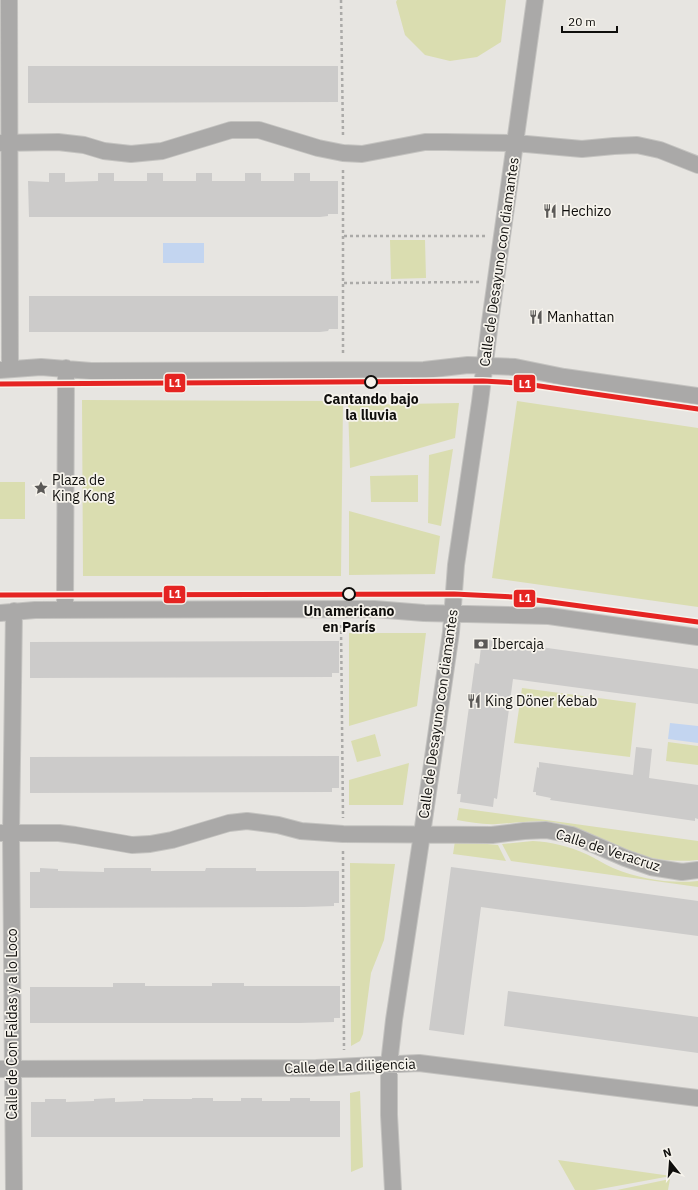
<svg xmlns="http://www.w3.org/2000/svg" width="698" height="1190" font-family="'IBM Plex Sans',sans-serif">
<rect width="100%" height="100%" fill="#e7e5e1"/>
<path fill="#daddb0" d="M397,0h109l-5,42 -24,15 -27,4 -25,-6 -20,-20 -9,-33z
M390,240h35l1,38 -35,1z
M82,400l261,1 -2,175h-258z
M517,401l181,27v179l-206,-29z
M459,403l-4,35 -105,30 -2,-63z
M453,449l-12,77 -13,-3 1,-68z
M418,475v27h-47l-1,-26z
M0,482h25v37h-25z
M349,511l91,25 -5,38 -86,1z
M349,633h77l-9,73 -68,20z
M522,688l114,15 -6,54 -116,-14z
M375,734l6,22 -24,6 -6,-21z
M668,742l30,4v19l-32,-4z
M409,763l-6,42h-54v-25z
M459,808l239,33v19c-31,3 -59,-2 -86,-16 -18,-8 -34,-17 -54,-21 -21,-4 -40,0 -61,1 -13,1 -27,-2 -40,-4z
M455,841l43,4 8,16 -53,-7z
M533,841c18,1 36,5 53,13 9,4 18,10 27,14 27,11 56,16 85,13v6l-187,-26 -9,-17z
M350,863l45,1 -11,76 -13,33 -8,61 -3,7 -9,5z
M360,1091l3,76 -12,5 -1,-79z
M558,1160l113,16 -76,14h-20z
M670,1179l-2,11h-51z"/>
<path fill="#c3d5f0" d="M163,243h41v20h-41z
M670,723l28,3v17l-30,-4z"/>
<path fill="#cccbca" d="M28,66h310v36l-310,1z
M49,173h16v9l33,-1v-8h16v8h33v-8h16v8h33v-8h16v8h33v-8h16v8h33v-8h16v8h28v33h-10v2l-8,1h-291l-1,-36 21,1z
M29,296h309v33h-9l-1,2 -8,1h-291z
M482,639l216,30v35l-185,-25 -16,120 -3,-1 -1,9 -33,-5 1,-8h-4l18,-131 4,1z
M339,641v32h-7v4l-302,1v-36z
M636,747l16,2 -3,29 49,7v34l-3,-1v3l-145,-21 1,-2 -15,-3v-3h-3l4,-25 2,1v-6l94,13z
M339,756v32h-7v4l-302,1v-36z
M451,867l247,34v35l-217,-29 -17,128 -35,-5z
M40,868l18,1v2l46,1v-4h47v3h54l1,-3h50v3h83v32h-5v3l-30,1 -274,1v-36h10z
M113,983h32v3h67v-3h32v3h96v32h-6v4l-35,1h-269v-36h83z
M508,991l190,26v36l-194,-27z
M115,1098v4l28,-1v-2h49v-1h21v3h28v-3h21v3h28v-3h20v3h30v36h-309v-35h14v-3h21v3l28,-1v-2z"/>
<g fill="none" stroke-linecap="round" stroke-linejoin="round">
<defs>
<path id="minor" d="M9,0l1,369
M0,143l58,-1 26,3 20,6 27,3 31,-3 69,-21h28l59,18 25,5 19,1 63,-12h20l70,1 67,6 32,-3 23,-1 23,5 38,15
M0,370l41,-3 50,4 333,-1 44,-5 47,2 49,10 134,19
M65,610l1,-242
M0,613l35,-3 339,-1 50,4 125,3 149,21
M0,833h59l16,2 57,10 18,-1 22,-4 57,-17 18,-2 31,4 23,6 42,3 149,1 32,-4 22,-1 26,5 53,23 26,9 31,5 16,-2
M0,1069l316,-1 103,-5 279,35
M14,1190l-3,-356 3,-223
M393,1190l-4,-75v-51l5,-44 28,-186 29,-202 5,-67 24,-163 10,-80 45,-322"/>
</defs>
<use href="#minor" stroke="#c4c3c0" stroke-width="18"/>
<path stroke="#abaaa8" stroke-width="2.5" stroke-dasharray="3 3" stroke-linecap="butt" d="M341,0l2,135
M343,170v183
M344,236h141
M344,283l136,-1
M341,625l2,193
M343,851l1,199"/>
<use href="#minor" stroke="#aaa9a8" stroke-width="16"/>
<defs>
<path id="tram-1" d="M0,384l483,-3 36,2 179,26
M0,595l454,-1 60,3 184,25"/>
</defs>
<use href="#tram-1" stroke="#f6f3ec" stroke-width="8"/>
<use href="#tram-1" stroke="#e52422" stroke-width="5"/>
</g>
<defs>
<symbol id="restaurant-bare" viewBox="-9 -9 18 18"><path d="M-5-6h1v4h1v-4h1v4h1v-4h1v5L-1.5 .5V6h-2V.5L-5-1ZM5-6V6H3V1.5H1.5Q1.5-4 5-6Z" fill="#5b5957" stroke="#f6f3ec" stroke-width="2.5" paint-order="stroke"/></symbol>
<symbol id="sight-bare" viewBox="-9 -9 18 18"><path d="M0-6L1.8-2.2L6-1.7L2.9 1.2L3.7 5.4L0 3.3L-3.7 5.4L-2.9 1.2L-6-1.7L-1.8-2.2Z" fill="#5b5957" stroke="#f6f3ec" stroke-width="2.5" paint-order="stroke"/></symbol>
<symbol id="bank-bare" viewBox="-9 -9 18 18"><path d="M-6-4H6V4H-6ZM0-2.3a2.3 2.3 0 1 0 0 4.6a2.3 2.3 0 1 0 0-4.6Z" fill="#5b5957" stroke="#f6f3ec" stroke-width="2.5" paint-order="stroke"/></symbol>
</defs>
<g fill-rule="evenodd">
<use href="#restaurant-bare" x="540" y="201" width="20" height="20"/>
<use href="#restaurant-bare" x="526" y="307" width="20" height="20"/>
<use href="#sight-bare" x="31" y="478" width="20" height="20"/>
<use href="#bank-bare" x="471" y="634" width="20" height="20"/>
<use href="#restaurant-bare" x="464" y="691" width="20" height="20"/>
</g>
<g fill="#f6f3ec" stroke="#0f0e0c" stroke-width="2">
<circle cx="371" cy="382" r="6"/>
<circle cx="349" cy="594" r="6"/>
</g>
<g text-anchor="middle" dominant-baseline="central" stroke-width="3.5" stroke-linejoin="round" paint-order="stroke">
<g font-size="14" fill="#0f0e0c" stroke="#f6f3ec" text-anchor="start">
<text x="561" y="211">Hechizo</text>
<text x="547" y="317">Manhattan</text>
<text x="52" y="480">Plaza de<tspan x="52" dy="16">King Kong</tspan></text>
<text x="492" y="644">Ibercaja</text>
<text x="485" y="701">King Döner Kebab</text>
</g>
<g font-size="14" fill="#0f0e0c" stroke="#f6f3ec">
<text transform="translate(499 262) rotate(-82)">Calle de Desayuno con diamantes</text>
<text transform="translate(438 714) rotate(-82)">Calle de Desayuno con diamantes</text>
<text transform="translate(608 850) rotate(18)">Calle de Veracruz</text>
<text transform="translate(12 1024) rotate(-90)">Calle de Con Faldas y a lo Loco</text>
<text transform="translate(350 1066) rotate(-2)">Calle de La diligencia</text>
</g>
<g font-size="14" font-weight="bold" fill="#0f0e0c" stroke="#f6f3ec">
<text x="371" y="399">Cantando bajo<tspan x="371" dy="16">la lluvia</tspan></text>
<text x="349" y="611">Un americano<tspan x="349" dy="16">en París</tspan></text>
</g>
</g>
<g stroke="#f6f3ec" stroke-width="1.5">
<rect x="164" y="373" width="22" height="20" rx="4" fill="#e52422"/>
<rect x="513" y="374" width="23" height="19" rx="4" fill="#e52422"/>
<rect x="163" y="585" width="23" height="19" rx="4" fill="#e52422"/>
<rect x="513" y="589" width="23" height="19" rx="4" fill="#e52422"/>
</g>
<g font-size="11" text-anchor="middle" font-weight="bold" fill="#fff">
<text x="175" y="387">L1</text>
<text x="525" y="388">L1</text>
<text x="175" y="598">L1</text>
<text x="525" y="602">L1</text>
</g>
<g transform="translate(670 1162) rotate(343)" stroke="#f6f3ec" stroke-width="3" paint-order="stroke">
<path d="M0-3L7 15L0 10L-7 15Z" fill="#0f0e0c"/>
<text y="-6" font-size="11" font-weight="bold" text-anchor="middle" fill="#0f0e0c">N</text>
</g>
<path d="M562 26v6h55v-6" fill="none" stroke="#0f0e0c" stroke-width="2"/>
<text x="568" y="26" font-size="12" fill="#0f0e0c" stroke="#f6f3ec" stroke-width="3" paint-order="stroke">20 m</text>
</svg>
